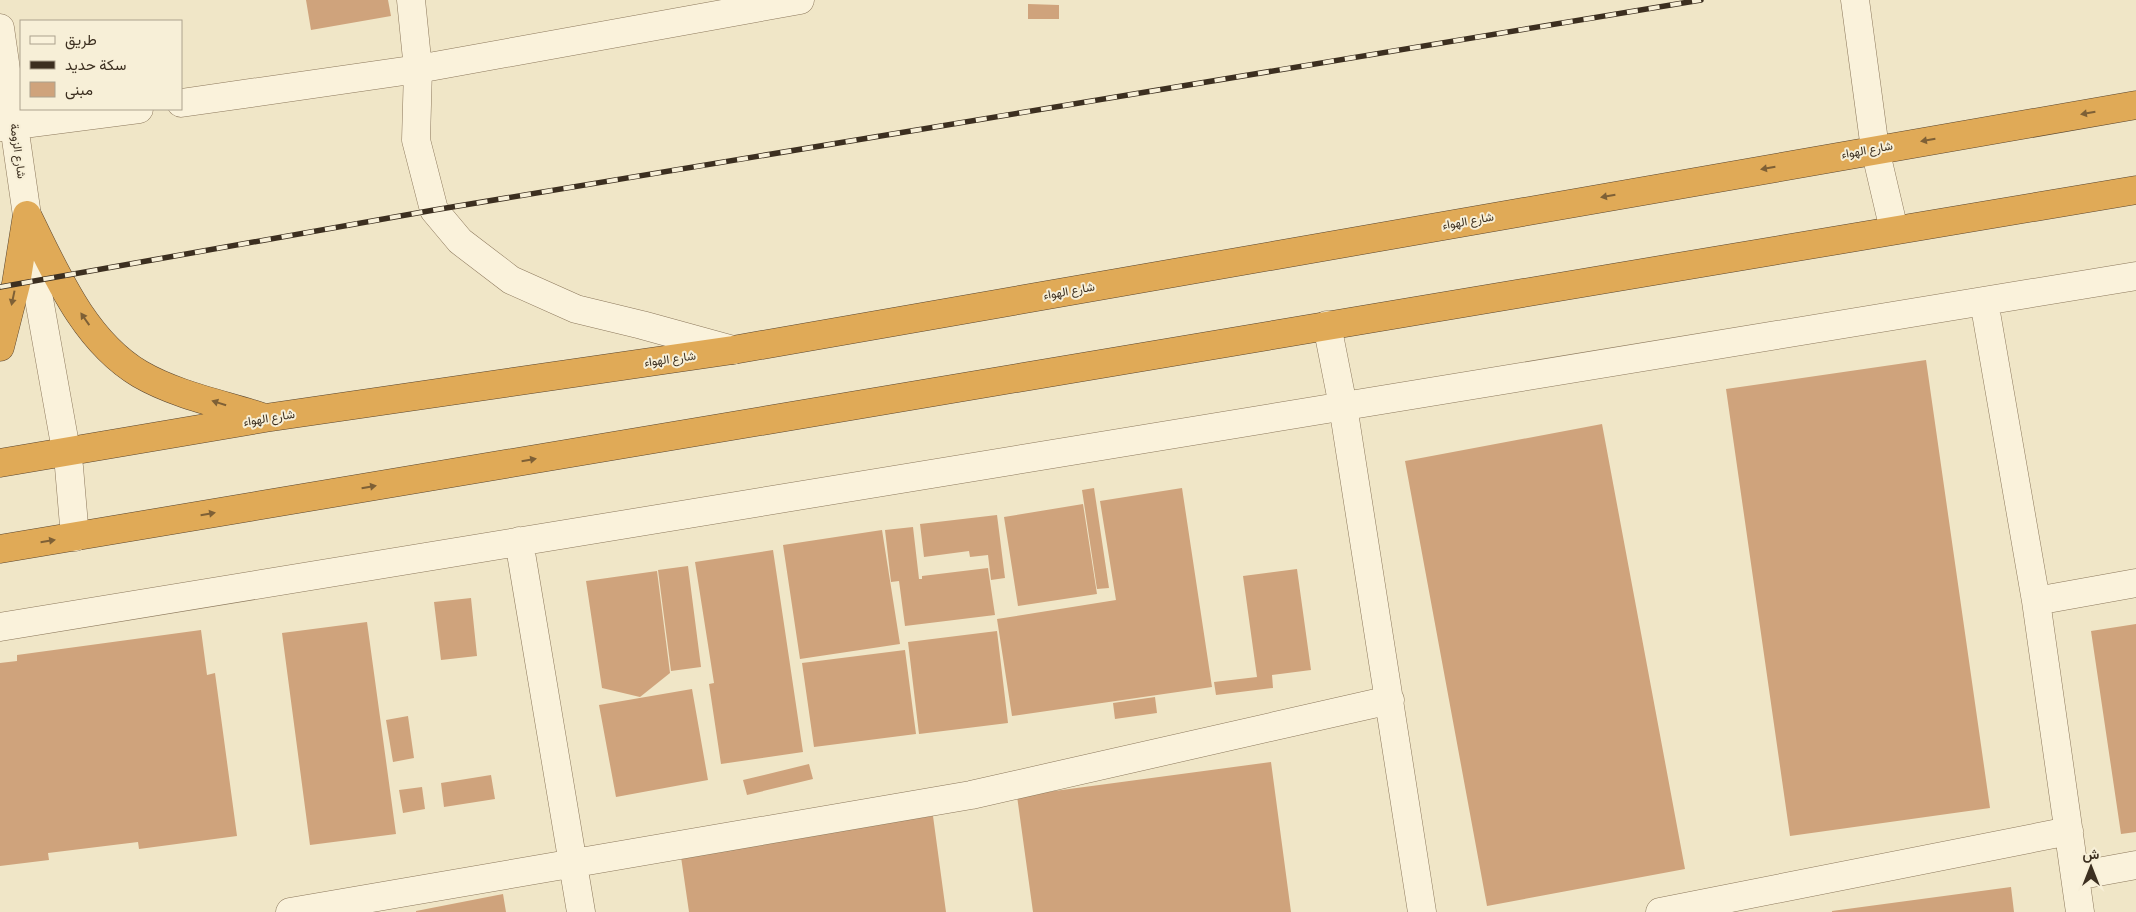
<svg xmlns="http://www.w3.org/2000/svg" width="2136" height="912" font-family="'Source Serif 4',Vazirmatn,serif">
<rect width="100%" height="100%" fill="#f0e6c7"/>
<path fill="#cfa37c" d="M306,0h82l3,16 -80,14z
M1028,4l31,1v14h-31z
M1926,360l64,448 -200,28 -64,-447z
M1602,424l83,445 -198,37 -82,-445z
M1094,488l15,100 -12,1 -15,-99z
M1182,488l30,199 -200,29 -15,-97 119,-19 -16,-99z
M1083,504l14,90 -79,12 -14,-89z
M997,515l8,63 -14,2 -3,-25 -18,2 -1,-6 -45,6 -4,-33z
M913,527l6,52h3v-3l66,-8 7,47 -90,11 -6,-45 -8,1 -6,-52z
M882,530l18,114 -100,15 -17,-114z
M773,550l30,202 -82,12 -12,-80 5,-1 -19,-121z
M688,566l13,101 -30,4 -13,-101z
M1297,569l14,101 -39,5 1,13 -57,7 -2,-13 43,-5 -14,-101z
M657,571l13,102 -30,24 -38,-9 -16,-107z
M471,598l6,58 -36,4 -7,-58z
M367,622l29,212 -86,11 -28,-212z
M2136,624v208l-15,2 -30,-203z
M201,630l6,45 8,-2 22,163 -98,13 -1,-7 -90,11 1,7 -49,6v-203l17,-2v-6z
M997,631l11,92 -89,11 -11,-92z
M905,650l11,84 -102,13 -12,-84z
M692,689l16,91 -92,17 -17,-92z
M1155,697l2,16 -42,6 -2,-16z
M408,716l6,42 -21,4 -7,-42z
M1271,762l20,150h-258l-16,-116z
M809,764l4,15 -66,16 -4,-15z
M491,775l4,24 -51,8 -3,-24z
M422,787l3,22 -22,4 -4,-23z
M933,816l13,96h-257l-9,-62z
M2011,887l3,25h-182v-1z
M503,894l3,18h-90v-1z"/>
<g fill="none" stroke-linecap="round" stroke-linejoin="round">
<defs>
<path id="minor" d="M411,0l7,69 -2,71 18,70 26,31 51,39 65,29 66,16 91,25
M1855,0l20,149 19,81
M0,28l39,271 30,168 6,70
M181,103l237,-34 382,-69
M0,127l139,-18
M1984,301l52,300 44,311
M1327,325l16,81 79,506
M519,541l62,371
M2036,601l100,-18
M0,627l2136,-351
M2076,876l60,-11
M290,912l681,-117 419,-95
M1660,912l409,-81"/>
<path id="highway" d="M27,215c28,56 56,125 113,159 36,21 82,30 122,43
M0,347l16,-63 11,-69
M0,463l265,-45 468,-68 1403,-245
M0,549l2136,-359"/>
</defs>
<use href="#minor" stroke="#8c785c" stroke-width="29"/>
<use href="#highway" stroke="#5a4630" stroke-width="29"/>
<use href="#minor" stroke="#faf2db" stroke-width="28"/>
<use href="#highway" stroke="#e0aa57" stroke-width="28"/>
<defs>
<path id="rail" d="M0,287l434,-77 1267,-210"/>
</defs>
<use href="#rail" stroke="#3c2f20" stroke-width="5.5"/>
<use href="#rail" stroke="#f7efd7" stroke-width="4" stroke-dasharray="11" stroke-linecap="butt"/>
</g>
<defs><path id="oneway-solid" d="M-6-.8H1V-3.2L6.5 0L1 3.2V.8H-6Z" transform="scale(1.25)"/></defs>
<g fill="#7e6036">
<use href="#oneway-solid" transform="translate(2088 113) rotate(170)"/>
<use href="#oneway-solid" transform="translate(1928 140) rotate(170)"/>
<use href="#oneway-solid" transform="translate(1768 168) rotate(170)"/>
<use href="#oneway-solid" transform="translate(1608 196) rotate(170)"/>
<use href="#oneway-solid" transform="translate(13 298) rotate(102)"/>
<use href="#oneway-solid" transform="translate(85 319) rotate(-125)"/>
<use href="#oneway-solid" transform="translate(219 403) rotate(-162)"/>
<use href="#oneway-solid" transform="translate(529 460) rotate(-10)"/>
<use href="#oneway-solid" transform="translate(369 487) rotate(-10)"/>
<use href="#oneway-solid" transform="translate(208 514) rotate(-10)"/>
<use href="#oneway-solid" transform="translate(48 541) rotate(-9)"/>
</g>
<g text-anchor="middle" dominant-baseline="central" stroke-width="4" stroke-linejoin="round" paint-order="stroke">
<g font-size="12" fill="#3c2f20" stroke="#f7efd7">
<text transform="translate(1867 150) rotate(-10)">شارع الهواء</text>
<text transform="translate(18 151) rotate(82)">شارع الزومة</text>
<text transform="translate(1468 221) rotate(-10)">شارع الهواء</text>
<text transform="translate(1069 291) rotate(-10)">شارع الهواء</text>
<text transform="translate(670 359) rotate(-8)">شارع الهواء</text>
<text transform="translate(269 418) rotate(-9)">شارع الهواء</text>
</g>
</g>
<rect x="20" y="20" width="162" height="90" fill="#f7efd7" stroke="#aca28e"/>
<rect x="30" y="36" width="25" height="8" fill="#faf2db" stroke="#aca28e"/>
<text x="65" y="45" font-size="15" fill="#3c2f20">طريق</text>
<rect x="30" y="61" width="25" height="8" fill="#3c2f20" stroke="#aca28e"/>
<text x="65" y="70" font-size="15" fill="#3c2f20">سكة حديد</text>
<rect x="30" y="82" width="25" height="15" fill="#cfa37c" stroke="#aca28e"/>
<text x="65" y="95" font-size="15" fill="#3c2f20">مبنى</text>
<g transform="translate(2091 867)" stroke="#f7efd7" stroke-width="4" paint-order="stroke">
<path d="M0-4L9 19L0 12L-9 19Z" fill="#3c2f20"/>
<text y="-8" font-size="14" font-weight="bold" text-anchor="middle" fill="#3c2f20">ش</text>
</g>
</svg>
